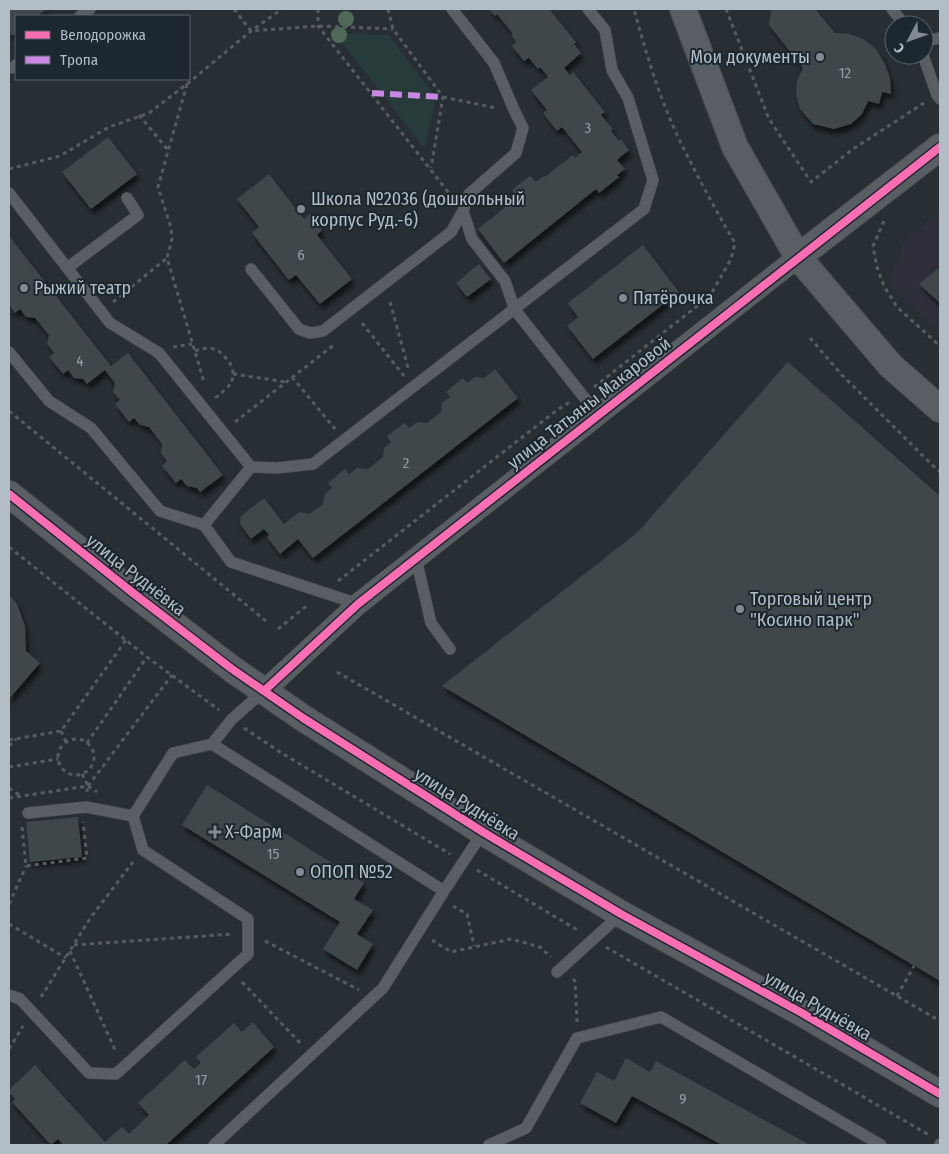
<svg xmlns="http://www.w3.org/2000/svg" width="949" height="1154" font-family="'Fira Sans Condensed',sans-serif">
<defs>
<filter id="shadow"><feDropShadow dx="3" dy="5.5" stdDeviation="2.5" flood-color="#0009"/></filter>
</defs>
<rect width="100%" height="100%" fill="#282f34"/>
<path fill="#2e2f3a" d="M940,211v121l-51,-48 15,-43z"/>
<path fill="#263b3a" d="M335,33l53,2 48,62 -11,52z"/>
<path fill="#40464b" filter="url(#shadow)" d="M9,9h38l-10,7h-21v17l-4,3 -3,-5z
M489,9h60l27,33 -2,2 7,9 -17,15 6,7 3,-3 32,40 -4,3 12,14 -2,2 8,10 2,-2 8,11 -12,10 8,9 -8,6 2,2 -20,16 -3,-4 -92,74 -26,-34 40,-32 -6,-7 18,-14 6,6 8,-6 1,1 28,-22 2,3 7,-6 -20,-25 -5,4 -14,-18 4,-3 -16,-20 17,-13 -8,-10 -2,2 -9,-11 -5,3 -12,-15 4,-4 -5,-7 2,-1 -16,-20 -2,2z
M773,9h42l20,24 14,1 14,5 13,10 9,15 5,14 1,16 -9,-2 -3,12 -11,-3 -6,13 -11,10 -17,5 -21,-5 -13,-15 -4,-15 1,-13 6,-13 -34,-43 2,-14z
M108,137l29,37 -46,35 -29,-37z
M269,174l35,45 6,-5 12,16 -5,5 35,44 -32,25 -24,-29 -7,5 -37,-47 7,-6 -22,-28z
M9,236l102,130 17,-13 95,122 -23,17 -3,-4 -10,-2 -6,-7 -5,4 -14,-17 5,-5 -6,-8 1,-9 -13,-17 -9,-2 -6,-7 -5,4 -14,-18 5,-4 -7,-8 2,-9 -10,-13 -18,14 -4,-5 -9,-1 -6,-8 -5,4 -14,-17 5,-4 -7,-9 2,-9 -14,-17 -9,-1 -6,-8 -5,4 -6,-8z
M643,245l36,47 -86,67 -26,-33 11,-9 -10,-14z
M479,264l12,15 -24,18 -11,-14z
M940,267v36l-21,-19z
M788,362l152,134v485l-498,-295 196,-154z
M495,369l23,29 -205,160 -15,-19 -18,15 -13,-17 2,-2 -5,-6 -13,10 -11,-15 1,-8 23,-18 20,26 15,-12 11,2 13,-10 2,-10 7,-6 -4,-5 17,-14 4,5 8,-6 11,1 15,-12 1,-9 7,-6 -4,-6 18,-13 4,5 8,-6 10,1 14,-11 1,-9 8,-6 -4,-5 17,-14 4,5 8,-6 9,1z
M9,594l8,10 8,22 1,25 14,12 -31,36z
M207,785l157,98 -10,16 19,11 -16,24 16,10 -16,26 -34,-21 17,-27 -158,-97z
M78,817l4,40 -52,5 -4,-40z
M253,1022l21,25 -108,98h-103l-5,-6 -7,6 -39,-43 3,-3 -6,-7v-2l26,-25 70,77 17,-15 7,7 20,-19 -11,-12 47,-43 9,9 7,-6 -5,-6 38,-34 8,9z
M626,1058l24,14 6,-11 154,84h-88l-90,-49 -16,27 -36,-20 17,-31 17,9z"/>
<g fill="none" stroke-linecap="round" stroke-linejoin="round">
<defs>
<path id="service" d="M892,9l13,16
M80,16l10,-7
M924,41l16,-3
M923,55l14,40 3,4
M9,68h3l4,-3
M9,193l101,130 49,30 92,114 26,1 36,-4 331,-255 9,-29 -25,-82 -16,-28 -7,-40 -17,-21
M463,211l9,28 33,42 10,29 83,105
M67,268l71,-53 -11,-17
M251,269l48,60 11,4 13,-2 128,-99 12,-21 6,-17 47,-41 7,-25 -8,-16 -21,-49 -42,-54
M9,352l40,49 42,27 69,83 44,14 27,37 127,42
M204,525l47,-58
M416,558l15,65 19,26
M212,744l232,147
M28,813l58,-6 47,9
M557,972l64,-58
M9,995l11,4 69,74 27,1 132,-120v-35l-105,-69 -10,-34 40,-63 39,-9 20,-25 32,-28
M214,1145l169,-157 61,-97 39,-59
M489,1145l37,-17 51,-90 84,-21 220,128
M940,1145v-1"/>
<path id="minor" d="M264,691l94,-87 440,-347"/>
<path id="tertiary" d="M683,9l52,138 63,110 92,108 50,44
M798,257l142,-110
M9,494l124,99 99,76 71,49 180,114 138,82 181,99 138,81"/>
</defs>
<use href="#service" stroke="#464b4f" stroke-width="12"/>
<use href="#minor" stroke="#464b4f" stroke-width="22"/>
<use href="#tertiary" stroke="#464b4f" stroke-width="28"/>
<path stroke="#565c60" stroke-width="3" stroke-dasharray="4 4" stroke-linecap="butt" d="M234,9l17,22 67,-5 75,3
M318,9v17l134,171
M388,9l5,20 50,68 -12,71
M726,9l43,110 42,63 42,-33 71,-46
M187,84l-29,103 13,41 1,11 -5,19 37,124
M443,97l53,11
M139,115l29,35
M9,169l51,-13 49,-29 40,-14 38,-29 64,-53 31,-22
M884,221l-11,25 4,21 7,19 13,21 43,39
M113,302l54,-44
M390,302l19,69
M362,323l42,53
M810,338l32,37 83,83 15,14
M173,347l19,-3
M195,351c13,-5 24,-4 32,9 2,2 4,4 5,7 2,5 0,11 0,16l-14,13 -4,2
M233,374l53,8
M292,377l43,52
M594,387l116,-91 21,-37 4,-16c-20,-34 -39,-69 -56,-104 -20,-42 -33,-86 -45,-130
M9,411l257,210
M235,422l100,-78
M9,547l138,110 72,53
M338,581l219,-171 13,-8
M278,629l31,-25
M337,672l603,349
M244,728l36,24 170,102
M61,731l5,11
M58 757a18 18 0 1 1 36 0a18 18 0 1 1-36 0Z
M9,740l52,-9 65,-91
M87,743l60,-86
M9,746l7,-7
M9,767l49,-8
M82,774l6,12 -1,6
M88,786l84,-111
M9,788l12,8
M9,798l79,-12 9,6
M22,827l4,39 61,-8 -4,-36
M477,870l102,61
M9,904l17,-38
M453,906l14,8 7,32
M9,924l57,34
M432,940l19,12 60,-13 29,8 11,10
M265,941l94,49
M74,945l159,-11
M606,947l323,188
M70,951l46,101
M573,979l2,2 2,41
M242,982l59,62
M897,996l17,-30
M41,997l50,-80 42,-55
M9,1049l14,-23"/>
<use href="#service" stroke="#585e63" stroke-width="11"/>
<use href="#minor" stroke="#585e63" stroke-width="21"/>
<use href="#tertiary" stroke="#585e63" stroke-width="26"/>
<path stroke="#c787e3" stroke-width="6" stroke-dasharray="12 6" stroke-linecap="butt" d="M372,93l71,4"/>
<defs>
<path id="cycleway" d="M9,494l124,99 99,76 71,49 180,114 138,82 181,99 138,81
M264,691l94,-87 582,-457"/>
</defs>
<use href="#cycleway" stroke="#1c272f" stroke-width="11"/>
<use href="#cycleway" stroke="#f96db3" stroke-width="8"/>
</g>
<g fill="#506a58">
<circle cx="346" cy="19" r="8"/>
<circle cx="339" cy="35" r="8"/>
</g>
<g fill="#828b93" stroke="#1c272f" stroke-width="2">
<circle cx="820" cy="57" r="5"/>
<circle cx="301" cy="209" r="5"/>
<circle cx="24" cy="288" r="5"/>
<circle cx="623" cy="298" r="5"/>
<circle cx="740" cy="609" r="5"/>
<path d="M212.5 824.5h5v5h5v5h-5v5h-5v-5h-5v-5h5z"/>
<circle cx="300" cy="872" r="5"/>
</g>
<g text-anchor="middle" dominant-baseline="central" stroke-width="4" stroke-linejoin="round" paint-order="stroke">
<g font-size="15" fill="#969fa7">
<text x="845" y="73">12</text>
<text x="588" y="128">3</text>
<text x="301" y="255">6</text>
<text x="80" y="361">4</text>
<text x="406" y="463">2</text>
<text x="273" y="854">15</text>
<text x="201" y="1080">17</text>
<text x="683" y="1099">9</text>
</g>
<g font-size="18" fill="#b2bdc6" stroke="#1c272f" text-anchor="start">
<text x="810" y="57" text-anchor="end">Мои документы</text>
<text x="311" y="199">Школа №2036 (дошкольный<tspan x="311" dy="21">корпус Руд.-6)</tspan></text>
<text x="34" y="288">Рыжий театр</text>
<text x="633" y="298">Пятёрочка</text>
<text x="750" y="599">Торговый центр<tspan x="750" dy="21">"Косино парк"</tspan></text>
<text x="225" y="832">X-Фарм</text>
<text x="310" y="872">ОПОП №52</text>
</g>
<g font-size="18" fill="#b2bdc6" stroke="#1c272f">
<text transform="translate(589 403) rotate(-38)">улица Татьяны Макаровой</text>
<text transform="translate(136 575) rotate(38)">улица Руднёвка</text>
<text transform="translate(467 804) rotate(32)">улица Руднёвка</text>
<text transform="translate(818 1006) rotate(30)">улица Руднёвка</text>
</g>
</g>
<rect width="949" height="1154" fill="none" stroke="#b2bdc6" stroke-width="20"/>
<rect x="15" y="15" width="175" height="65" fill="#1c272f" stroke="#58636b"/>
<rect x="25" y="31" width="25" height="8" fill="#f96db3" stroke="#58636b"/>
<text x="60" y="40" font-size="15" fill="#b2bdc6">Велодорожка</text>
<rect x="25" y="56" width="25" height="8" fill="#c787e3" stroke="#58636b"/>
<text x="60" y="65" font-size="15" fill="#b2bdc6">Тропа</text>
<g transform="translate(909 40) rotate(229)"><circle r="24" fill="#1c272f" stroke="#58636b"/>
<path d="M0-4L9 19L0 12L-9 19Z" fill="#828b93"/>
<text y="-8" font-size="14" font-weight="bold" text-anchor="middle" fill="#b2bdc6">С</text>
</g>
</svg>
